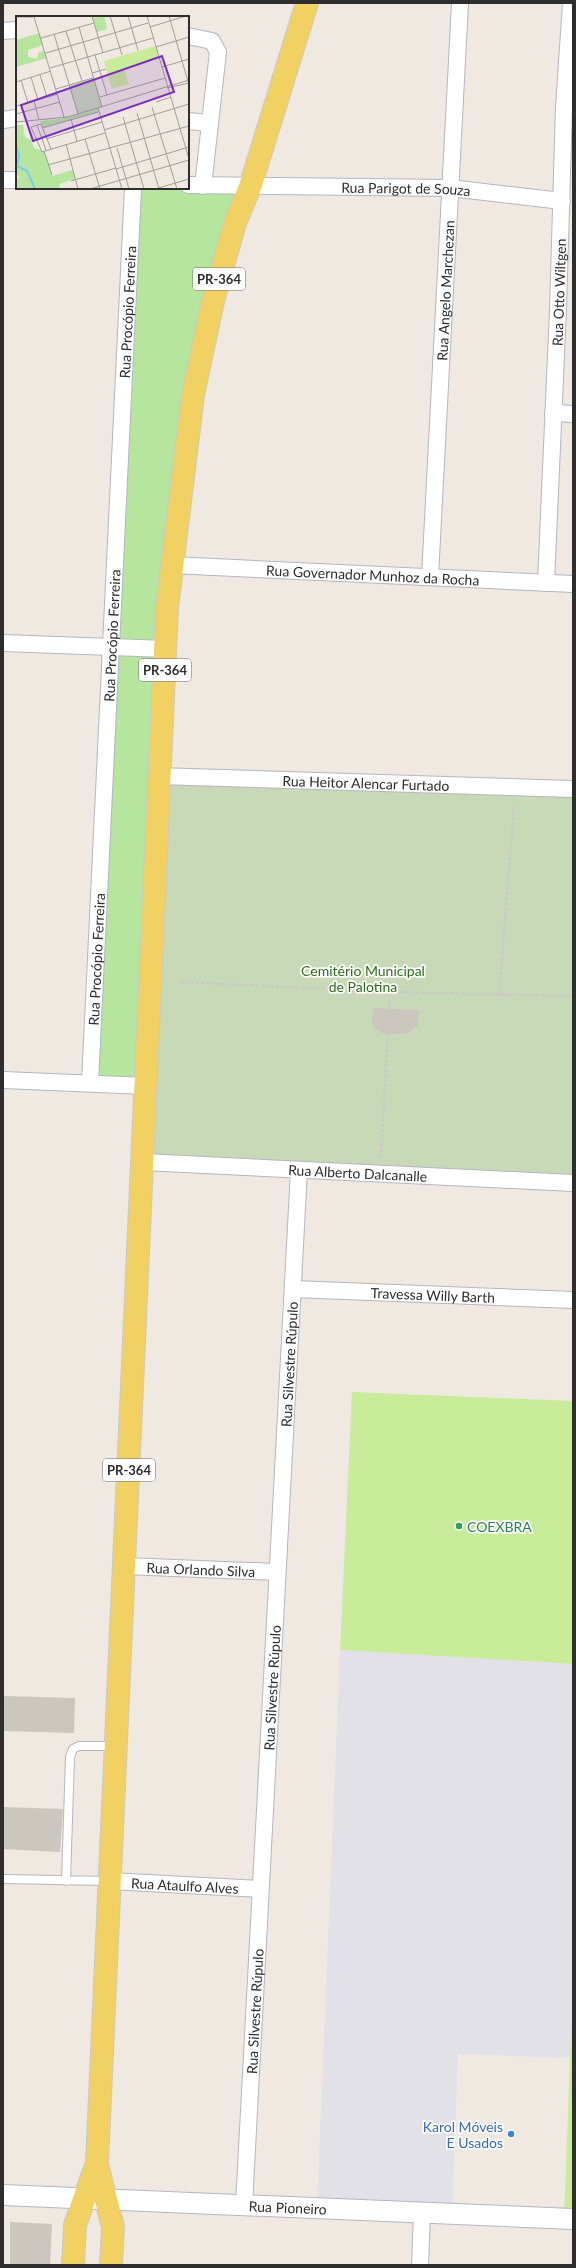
<svg xmlns="http://www.w3.org/2000/svg" width="576" height="2268" font-family="Lato,sans-serif">
<rect width="100%" height="100%" fill="#efe9e1"/>
<path fill="#e3e1e8" d="M340,1650l233,14v314l-3,80 -112,-4 -6,160 -135,-6z"/>
<path fill="#b6e59e" d="M250,187l-70,298 -34,601 -56,-3 43,-895z"/>
<path fill="#c8d9b8" d="M158,776l415,13v394l-430,-21z"/>
<path fill="#c9ec9a" d="M352,1392l221,9v263l-233,-14z
M573,1978v241h-9z"/>
<path fill="#cbc7bf" d="M373,1008l46,2 -1,15 -11,9h-23l-9,-5 -3,-5z
M3,1696l72,2 -1,35 -71,-2z
M3,1807l60,2 -3,43 -57,-3z
M10,2222l42,2 -2,41h-40z"/>
<g fill="none" stroke-linecap="round" stroke-linejoin="round">
<defs>
<path id="service" d="M3,1879l106,2
M66,1881l4,-124 3,-8 6,-3h36"/>
<g id="minor">
<path d="M3,31l14,-1"/>
<path d="M188,36l24,5 6,11 -15,134"/>
<path d="M3,120l14,-2"/>
<path d="M188,121l21,2"/>
<path d="M3,180h14"/>
<path id="s1" d="M188,185l262,3 112,13"/>
<path d="M553,413l20,1"/>
<path id="s2" d="M172,565l401,19"/>
<path id="s3" d="M430,577l30,-574"/>
<path id="s4" d="M546,583l12,-273 6,-203 7,-104"/>
<path d="M3,643l163,6"/>
<path id="s5" d="M158,776l415,13"/>
<path d="M3,1080l143,6"/>
<path id="s6" d="M90,1083l43,-895"/>
<path id="s7" d="M143,1162l430,21"/>
<path id="s8" d="M293,1289l280,11"/>
<path id="s9" d="M125,1566l152,6"/>
<path id="s10" d="M109,1881l151,8"/>
<path id="s11" d="M244,2205l55,-1035"/>
<path d="M420,2265l2,-52"/>
</g>
<g id="tertiary">
<path id="s12" d="M3,2195l570,24"/>
</g>
<path id="primary" d="M97,2165l16,62 -2,38
M73,2265l2,-40 22,-62 70,-1555 26,-213 20,-94 22,-78 15,-36 57,-184"/>
</defs>
<use href="#service" stroke="#b4b7c1" stroke-width="10"/>
<use href="#minor" stroke="#b4b7c1" stroke-width="18"/>
<use href="#tertiary" stroke="#b4b7c1" stroke-width="22"/>
<use href="#primary" stroke="#c9c9c9" stroke-width="24"/>
<path stroke="#c9c9c9" stroke-width="2.5" stroke-dasharray="3 2" stroke-linecap="butt" d="M181,982l209,10 183,4
M499,995l15,-191
M381,1157l9,-165"/>
<use href="#service" stroke="#fff" stroke-width="8"/>
<use href="#minor" stroke="#fff" stroke-width="16"/>
<use href="#tertiary" stroke="#fff" stroke-width="20"/>
<use href="#primary" stroke="#f2d163" stroke-width="22"/>
</g>
<circle fill="#2e9e5b" stroke="#fff" stroke-width="1.5" cx="459" cy="1526" r="4"/>
<circle fill="#3f7fe0" stroke="#fff" stroke-width="1.5" cx="511" cy="2134" r="4"/>
<g text-anchor="middle" dominant-baseline="central" stroke-width="3.5" stroke-linejoin="round" paint-order="stroke">
<g fill="#fff" stroke="#6d6d6d" stroke-width="1">
<rect x="193" y="268" width="52" height="22" rx="3"/>
<rect x="139" y="659" width="52" height="22" rx="3"/>
<rect x="103" y="1459" width="52" height="22" rx="3"/>
</g>
<g font-size="13" font-weight="bold" fill="#2e2e2e">
<text x="219" y="279">PR-364</text>
<text x="165" y="670">PR-364</text>
<text x="129" y="1470">PR-364</text>
</g>
<g font-size="14" fill="#2e2e2e" stroke="#fff">
<text stroke="none"><textPath href="#s1" startOffset="218">Rua Parigot de Souza</textPath></text>
<text stroke="none"><textPath href="#s3" startOffset="287">Rua Angelo Marchezan</textPath></text>
<text stroke="none"><textPath href="#s4" startOffset="291">Rua Otto Wiltgen</textPath></text>
<text stroke="none"><textPath href="#s6" startOffset="772">Rua Procópio Ferreira</textPath></text>
<text stroke="none"><textPath href="#s2" startOffset="201">Rua Governador Munhoz da Rocha</textPath></text>
<text stroke="none"><textPath href="#s6" startOffset="448">Rua Procópio Ferreira</textPath></text>
<text stroke="none"><textPath href="#s5" startOffset="208">Rua Heitor Alencar Furtado</textPath></text>
<text stroke="none"><textPath href="#s6" startOffset="124">Rua Procópio Ferreira</textPath></text>
<text stroke="none"><textPath href="#s7" startOffset="215">Rua Alberto Dalcanalle</textPath></text>
<text stroke="none"><textPath href="#s8" startOffset="140">Travessa Willy Barth</textPath></text>
<text stroke="none"><textPath href="#s11" startOffset="842">Rua Silvestre Rúpulo</textPath></text>
<text stroke="none"><textPath href="#s9" startOffset="76">Rua Orlando Silva</textPath></text>
<text stroke="none"><textPath href="#s11" startOffset="518">Rua Silvestre Rúpulo</textPath></text>
<text stroke="none"><textPath href="#s10" startOffset="76">Rua Ataulfo Alves</textPath></text>
<text stroke="none"><textPath href="#s11" startOffset="194">Rua Silvestre Rúpulo</textPath></text>
<text stroke="none"><textPath href="#s12" startOffset="285">Rua Pioneiro</textPath></text>
</g>
<g font-size="14" fill="#2c6e1b" stroke="#fff">
<text x="363" y="970">Cemitério Municipal<tspan x="363" dy="16">de Palotina</tspan></text>
</g>
<g font-size="14" fill="#27864d" stroke="#fff" text-anchor="start">
<text x="467" y="1526">COEXBRA</text>
</g>
<g font-size="14" fill="#366cbe" stroke="#fff" text-anchor="end">
<text x="503" y="2126">Karol Móveis<tspan x="503" dy="16">E Usados</tspan></text>
</g>
</g>
<g transform="translate(16 16)">
<rect width="173" height="173" fill="#efe9e1"/>
<path d="M88,0l3,13 -10,3 -4,-14zM24,17l3,12 -15,5v7l9,2 2,-7 6,-1 2,7 -31,9v-27zM82,92l1,4 -57,16 -2,-7 20,-2zM0,109h7l2,12 6,3 3,8 10,3 8,25 21,-6 2,9 -16,5 1,5h-44v-10l4,-1 -4,-4z" fill="#b6e59e"/>
<path d="M78,62l8,29 -24,7 -9,-29z" fill="#c8d9b8"/>
<path d="M139,30l4,12 -35,11 5,15 -17,5 -8,-28z" fill="#c9ec9a"/>
<path fill="none" stroke="#75cff0" stroke-width="2" d="M0,129l3,10 -2,11 10,5 8,18"/>
<path fill="none" stroke="#a29e99" stroke-width="1" d="M76,0l11,37M94,0l12,39M112,0l10,34M131,0l42,143M153,0l20,69M0,1h18M18,1l30,100M63,11l23,80M134,11l36,-11M50,15l16,50M38,18l24,80M25,22l53,-15M140,31l33,-10M30,37l102,-30M79,39l12,40M146,51l27,-8M34,52l103,-30M76,57l14,-4M24,59l7,22M15,61l7,23M5,64l7,23M0,66l35,-11M151,72l22,-5M40,73l37,-11M84,81l65,-19M18,85l5,19M0,86l1,4 41,-12M140,86l15,-5M136,91l25,82M82,92l24,81M121,97l22,76M0,98l44,-12M107,101l21,72M55,103l6,22M0,106l52,-5 121,-37M25,108l-10,3 11,25 63,-19M25,108l10,25M21,109l9,25M26,112l56,-16M88,114l85,-26M30,123l56,-17M69,123l15,50M50,128l12,45M101,132l12,41M28,135l8,24M32,149l141,-39M100,153l73,-22M55,165l45,-13M74,173l99,-29M139,173l34,-10"/>
<path fill="#7b2cbf" fill-opacity="0.15" stroke="#7b2cbf" stroke-width="2" d="M146,40l12,36 -141,49 -12,-36z"/>
<rect width="173" height="173" fill="none" stroke="#2e2e2e" stroke-width="2"/>
</g>
<rect width="576" height="2268" fill="none" stroke="#2e2e2e" stroke-width="8"/>
</svg>
